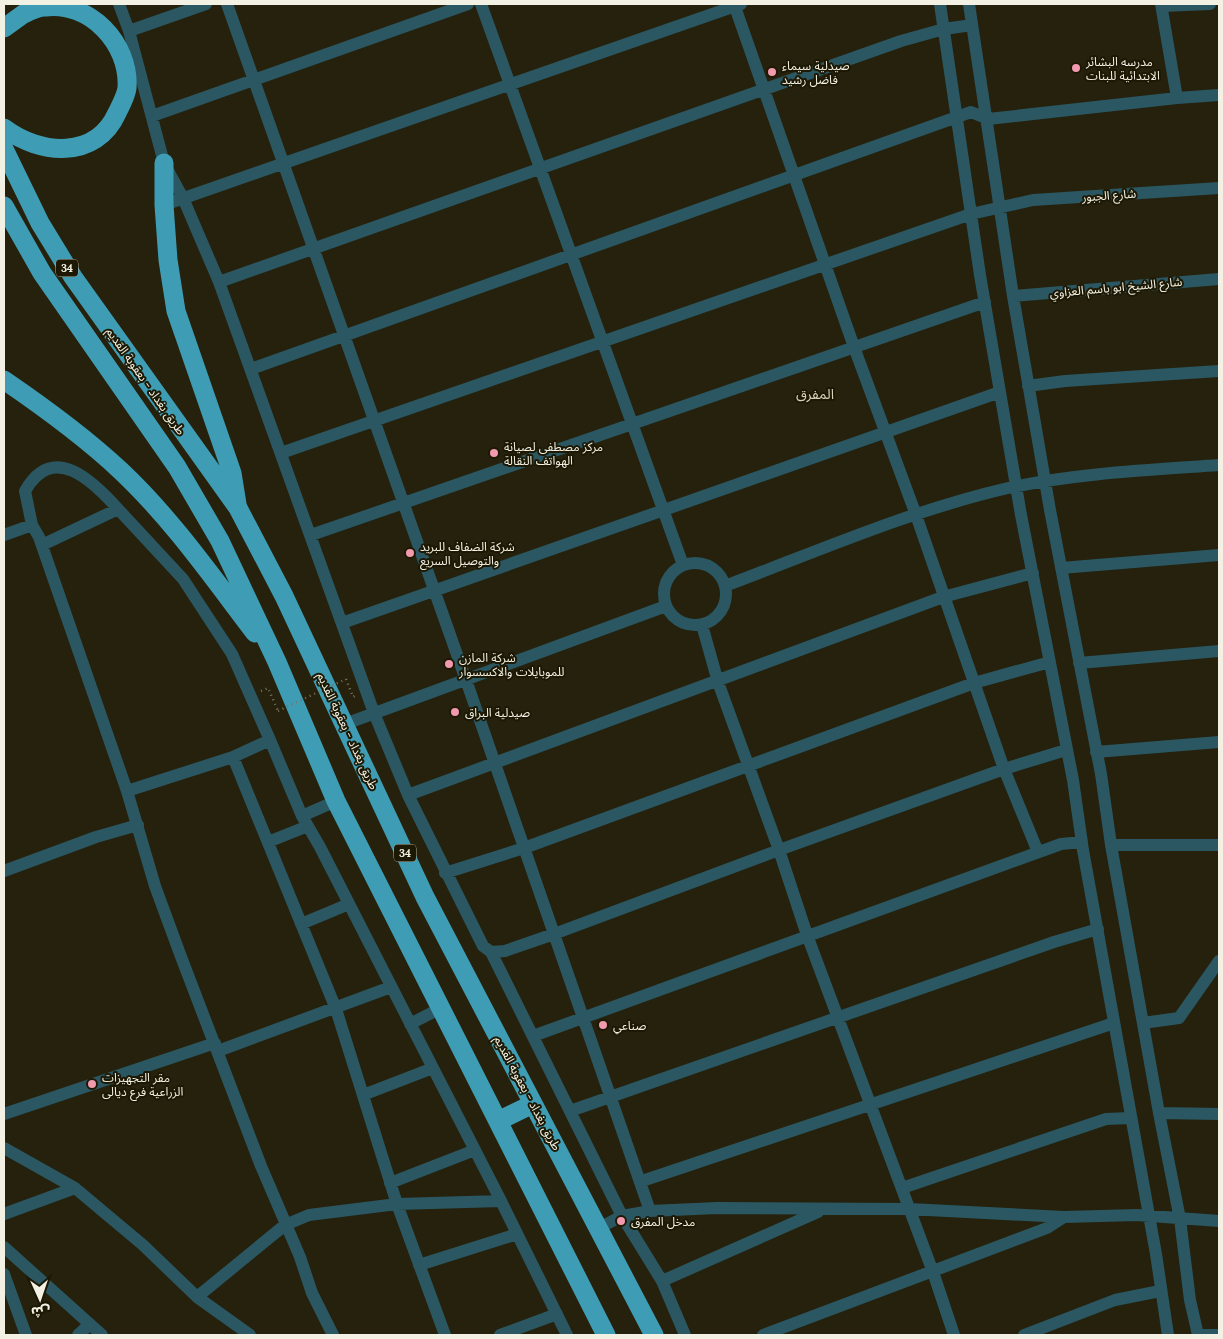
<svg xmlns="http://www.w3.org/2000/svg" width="1223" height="1339" font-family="Lora,'Noto Sans Arabic',serif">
<rect width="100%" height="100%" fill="#25210c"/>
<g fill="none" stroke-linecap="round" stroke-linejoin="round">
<path stroke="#777462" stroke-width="2.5" stroke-dasharray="1 4" stroke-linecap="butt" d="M346,679l7,18 3,-2
M261,691l7,-3 10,23"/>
<path stroke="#2a5762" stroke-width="12" d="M119,4l10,27 35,132 19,35 36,84 155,431 34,82 75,151 8,6 131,264 40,65 23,54
M227,4l239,676 184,531
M481,4l202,561
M734,4l120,343 62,168 88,254 34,83
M940,4l40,271 41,240 52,265 10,70 73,404 12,81
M969,4l44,292 37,214 51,264 10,71 48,268 21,106 10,81 8,35
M1161,4l16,94
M1162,6l48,-2
M129,31l77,-27
M152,116l316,-112
M164,205l577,-201
M219,282l682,-241 43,-12 28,-4
M1013,296l206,-17
M251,369l720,-257 17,7 189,-21 42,-3
M1028,386l37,-5 154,-10
M281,453l690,-239 62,-14 186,-12
M118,509l65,70 49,75 38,86
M32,525l-7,-34c28,-49 67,-11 93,18l-76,36
M4,535l28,-10 7,12 88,254 28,95 25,68 81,212 39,91 12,36 21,42
M311,535l674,-233
M664 594a31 31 0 1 1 62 0a31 31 0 1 1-62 0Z
M1061,568l158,-13
M725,586c93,-35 187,-76 283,-98 70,-15 140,-18 211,-23
M342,623l658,-231
M702,625l16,57 61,168 28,85 126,337 21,63
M1079,663l140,-12
M345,724l321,-118
M1096,752l123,-10
M233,757l37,-17 32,76 18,31 181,354 66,134
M127,791l106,-34 103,252 61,195 48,131
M408,795l535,-198 90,-24
M302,816l34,-15
M268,842l40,-16
M1111,845h108
M4,871l92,-34 42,-12
M445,873l79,-25 450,-165 76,-21
M301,924l48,-20
M491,952l14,-1 49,-17 225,-84 225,-81 62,-19
M1143,1023l36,-5 40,-57
M410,1024l31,-16
M533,1036l528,-192 21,-2
M218,1051l173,-64
M363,1095l70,-27
M570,1111l484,-169 44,-13
M1159,1113l60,1
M4,1114l211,-71
M4,1148l71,40 68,57 54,52 53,38
M642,1181l472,-158
M390,1183l85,-33
M902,1188l204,-69 24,-1
M4,1214l71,-26
M599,1228l23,-12 28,-5 67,-3 192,1 155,8 73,-2 82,6
M4,1247l98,88
M419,1265l98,-31
M4,1274l22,61
M662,1281l156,-69
M197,1297l88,-72 24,-10 88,-11 104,-3
M78,1335l12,-11
M500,1335l57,-21
M763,1335l284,-107 17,-11
M1024,1335l91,-35 45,-9
M1198,1335h21"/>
<path stroke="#3e9db4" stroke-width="19" d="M4,28l29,-21
M4,128c36,27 92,32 113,-15 4,-8 9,-17 10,-25 3,-44 -37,-87 -82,-81 -7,0 -15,4 -21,7
M4,149l36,74 33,54 165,231 46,88 141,301 229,438
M164,163v42l4,55 8,51 56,162 5,31
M4,206l38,67 135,194 43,74 57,121 59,139 270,534
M4,380c41,28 81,57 117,91 51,48 92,107 134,162
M498,1121l35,-17"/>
<path stroke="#777462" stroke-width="2.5" stroke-dasharray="1 4" stroke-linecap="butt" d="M278,711l68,-32"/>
</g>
<g fill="#f29aad" stroke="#1c1804" stroke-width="2">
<circle cx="1076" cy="68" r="5"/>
<circle cx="772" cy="72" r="5"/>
<circle cx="494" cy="453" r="5"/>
<circle cx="410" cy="553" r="5"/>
<circle cx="449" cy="664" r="5"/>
<circle cx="455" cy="712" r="5"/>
<circle cx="603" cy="1025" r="5"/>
<circle cx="92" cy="1084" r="5"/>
<circle cx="621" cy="1221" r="5"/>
</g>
<g text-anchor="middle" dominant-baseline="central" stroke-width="4" stroke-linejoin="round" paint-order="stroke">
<g fill="#1c1804" stroke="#b2b0a0" stroke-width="1">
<rect x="56" y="259.5" width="22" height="17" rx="4"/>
<rect x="394" y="844.5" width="22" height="17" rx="4"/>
</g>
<g font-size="11" font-weight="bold" fill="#f3f1e3">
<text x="67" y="268">34</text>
<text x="405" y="853">34</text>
</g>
<g font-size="12" fill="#f3f1e3" stroke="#1c1804" text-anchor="start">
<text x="1086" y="61">مدرسه البشائر<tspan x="1086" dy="14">الابتدائية للبنات</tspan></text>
<text x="782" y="65">صيدلية سيماء<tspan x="782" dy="14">فاضل رشيد</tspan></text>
<text x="504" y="446">مركز مصطفى لصيانة<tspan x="504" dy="14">الهواتف النقالة</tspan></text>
<text x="420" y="546">شركة الضفاف للبريد<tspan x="420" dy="14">والتوصيل السريع</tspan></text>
<text x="459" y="657">شركة المازن<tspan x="459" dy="14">للموبايلات والاكسسوار</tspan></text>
<text x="465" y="712">صيدلية البراق</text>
<text x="613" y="1025">صناعي</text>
<text x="102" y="1077">مقر التجهيزات<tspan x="102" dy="14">الزراعية فرع ديالى</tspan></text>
<text x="631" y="1221">مدخل المفرق</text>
</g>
<g font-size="12" fill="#f3f1e3" stroke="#1c1804">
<text transform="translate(1109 195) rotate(-4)">شارع الجبور</text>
<text transform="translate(1116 287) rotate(-5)">شارع الشيخ ابو باسم العزاوي</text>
<text transform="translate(146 381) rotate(55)">طريق بغداد - بعقوبة القديم</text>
<text transform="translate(348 731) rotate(65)">طريق بغداد - بعقوبة القديم</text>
<text transform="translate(528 1093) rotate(62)">طريق بغداد - بعقوبة القديم</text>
</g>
<g font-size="14" fill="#d7d2b8" stroke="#1c1804">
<text x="815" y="394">المفرق</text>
</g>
</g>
<rect width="1223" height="1339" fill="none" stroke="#f3f1e3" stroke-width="10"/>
<g transform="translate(40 1299) rotate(177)" stroke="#1c1804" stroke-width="4" paint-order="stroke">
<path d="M0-4L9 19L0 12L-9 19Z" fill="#f3f1e3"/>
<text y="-8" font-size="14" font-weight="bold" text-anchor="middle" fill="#f3f1e3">ش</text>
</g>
</svg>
